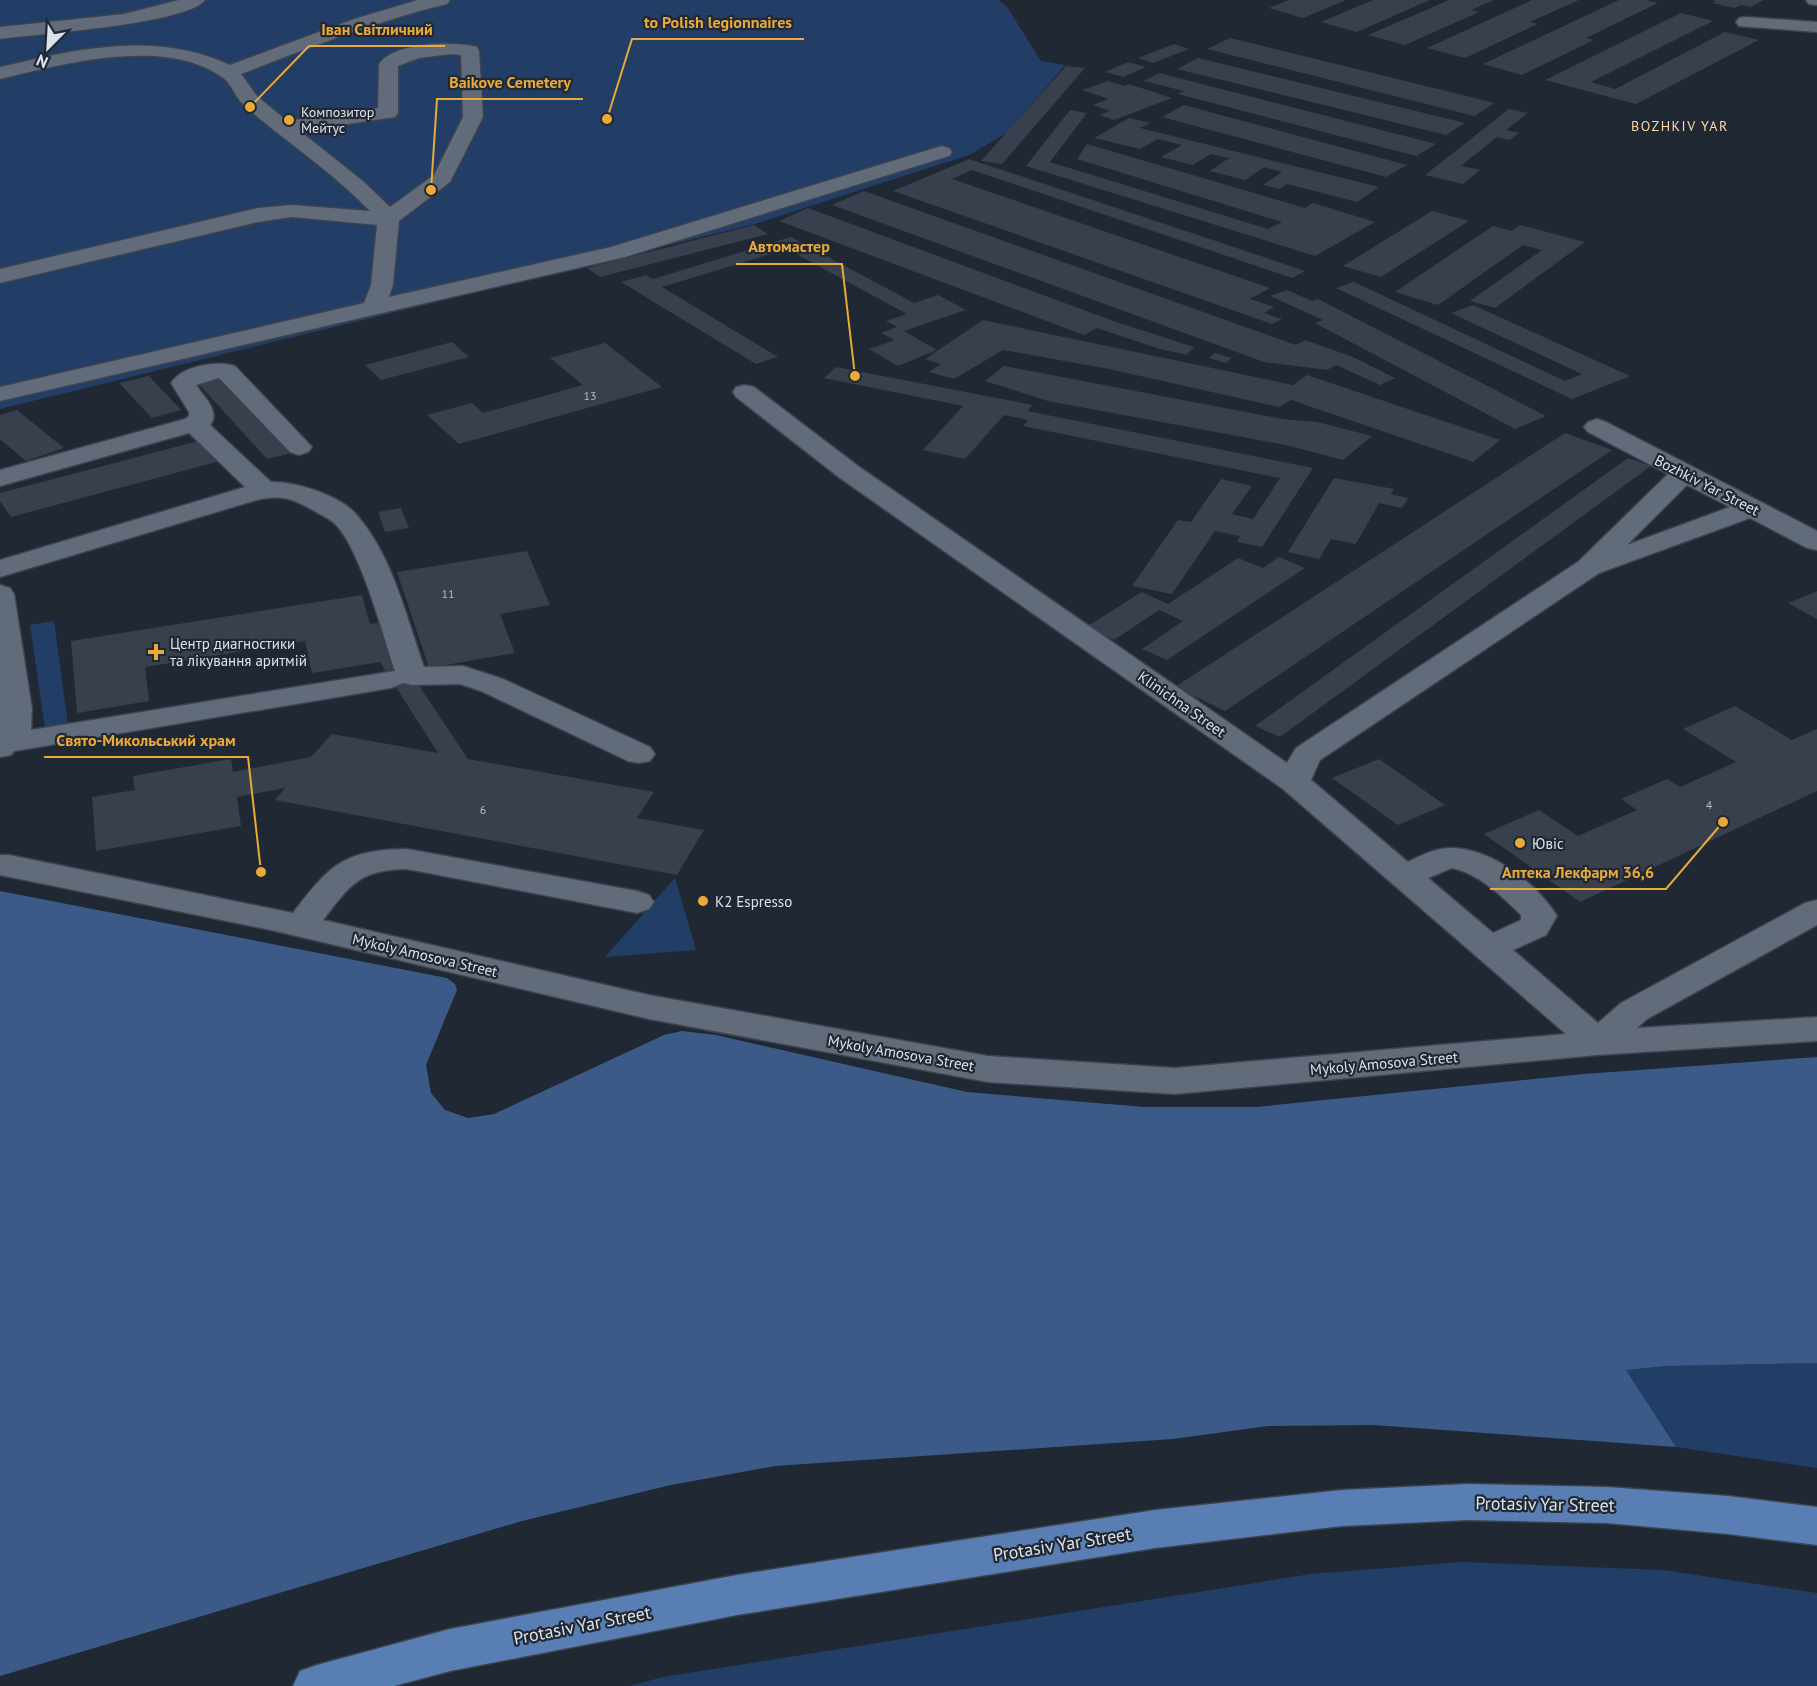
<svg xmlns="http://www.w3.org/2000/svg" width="1817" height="1686" font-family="'PT Sans',sans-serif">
<rect width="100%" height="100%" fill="#202834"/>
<path fill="#223e66" d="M0,0h999l8,7 34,54 24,4 -58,68 -38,22 -214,69 -755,185z
M54,621l15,111 -23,4 -16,-111z
M675,878l21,72 -91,7z
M1817,1363v105l-141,-21 -50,-77 41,-4z
M1462,1562l201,8 154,23v93h-1187l33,-9 648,-103z"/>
<path fill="#3b5a87" d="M0,891l447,87 8,6 2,6 -31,75 5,28 14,17 23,8 26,-4 170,-79 18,-4 34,4 251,57 177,15h112l328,-33 233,-17v306l-150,3 -41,4 50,77 -302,-22 -106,1 -95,13 -398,27 -104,19 -149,36 -522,155z"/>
<path fill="#37404c" d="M1289,0h57l-43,18 -34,-10z
M1373,0h57l-73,32 -36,-10z
M1449,0h45l-23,10 8,2 -74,33 -37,-10z
M1532,0h47l-49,22 8,2 -73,34 -38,-10z
M1619,0h26l13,3 -72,35 8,2 -72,35 -39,-11z
M1713,0h51l-13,7 -10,-2 -7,3 -22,-5 4,-1z
M1681,13l32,8 -122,61 24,7 110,-57 34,8 -123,64 -91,-24z
M1230,38l265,65 -21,13 -267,-67z
M1174,44l15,5 -36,14 -15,-5z
M1198,58l267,65 -19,12 -269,-66z
M1128,62l18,5 -23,10 -18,-5z
M1066,66l19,2 -83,96 -21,-3z
M1159,73l277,71 -20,12 -238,-62 6,-3 -40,-10z
M1108,81l16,5 5,-2 43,14 -58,22 -15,-5 11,-4 -17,-6 16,-6 -27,-9z
M1184,105l223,60 -21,12 -224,-60z
M1509,109l19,4 -22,17 13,3 -9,7 -13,-3 -36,29 19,4 -17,14 -38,-9z
M1070,110l17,3 -37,49 218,67 14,-7 -205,-63 10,-15 218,64 8,-5 62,19 -60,34 -289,-90z
M1129,118l21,5 -10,5 239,59 -22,15 -70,-18 -7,5 -17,-4 19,-13 -18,-5 -19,13 -35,-9 19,-13 -18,-4 -18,11 -32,-8 21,-12 -24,-6 -18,10 -46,-11z
M969,159l250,83 86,29 -13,7 -320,-108 -20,9 318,109 -20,11 24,8 -10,6 18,6 -10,5 -379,-133z
M864,191l432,154 9,-5 48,17 42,21 -15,7 -44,-20 -9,5 -63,-8 -432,-157z
M808,208l308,114 78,25 -7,8 -27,-6 -63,-21 -13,7 -305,-114z
M1432,211l37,10 -88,56 -38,-11z
M754,225l14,9 -168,43 -13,-9z
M1520,225l65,17 -90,66 -25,-7 72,-51 -19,-5 -85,60 -43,-13 98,-66 19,5z
M791,237l123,66 24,-8 28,15 -62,21 33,19 -39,16 -29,-17 26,-9 -14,-7 16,-6 -11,-6 21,-7 -120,-65 -125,38 116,70 -22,7 -135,-82 25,-7 7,4z
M1354,282l211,99 17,-7 -131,-61 22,-8 157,71 -58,23 -236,-111z
M1287,290l25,11 6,-2 228,117 -31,13 -200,-106 8,-3 -53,-24z
M983,320l310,65 14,-10 193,65 -27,22 -182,-62 -12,7 -170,-38 -106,-19 -49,29 -25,-7 12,-8 -16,-5z
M452,342l17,15 -88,23 -16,-15z
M605,343l57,44 -203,57 -32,-29 45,-12 11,10 100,-28 -33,-27z
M1215,353l17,5 -6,5 -17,-5z
M1004,366l279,53 34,3 55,14 -29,24 -57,-15 -238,-44 -63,-20z
M836,367l197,38 -6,6 286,57 -51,79 -25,-5 3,-6 -25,-5 -43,63 -40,-8 46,-66 13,2 30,-43 31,7 -20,28 21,5 27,-41 -257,-52 5,-6 -24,-5 -39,44 -42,-9 40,-44 -139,-28z
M221,374l74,78 -28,7 -71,-78z
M149,376l32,34 -29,8 -33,-35z
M17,410l47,38 -38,13 -26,-22v-24z
M1565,433l47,17 -387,261 -50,-24z
M202,440l18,21 -209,56 -11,-16v-8z
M1628,458l23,8 -371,271 -25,-11z
M1334,478l60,11 -3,5 17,4 -6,10 -23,-5 -23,41 -25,-5 -12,20 -31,-7z
M401,508l8,20 -24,4 -7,-20z
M527,551l23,54 -50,9 15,39 -86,15 -32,-96z
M1279,557l26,11 -138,92 -25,-11 41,-28 -24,-11 -45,30 -28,-13 56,-35 26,12 70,-46 25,10z
M1817,591v28l-29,-16z
M362,595l8,29 19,-3 11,36 68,102 186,33 -17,26 67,12 -27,45 -402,-75 10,-12 -48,9 4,29 -145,25 -4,-54 43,-7 -2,-14 98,-17 2,13 78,-15 21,-23 106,19 -58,-91 -68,11 -7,-32 -160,26 4,34 -72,12 -6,-72z
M1735,706l57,34 25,-11v62l-237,111 -96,-68 55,-24 39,26 59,-26 -16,-11 46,-20 13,8 56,-25 -53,-33z
M1379,759l66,46 -47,20 -66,-47z"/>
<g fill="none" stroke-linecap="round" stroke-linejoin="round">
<defs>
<path id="minor" d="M179,0h26c-17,24 -170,34 -205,39v-12l124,-13z
M418,0h32l-3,4c-71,17 -138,44 -206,70l16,22 30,25 91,-13 1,-44c15,-22 74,-23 98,-17l2,4 4,66 -33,65 -51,39 -6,64 -4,12 222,-50 324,-99 7,-2 7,2 3,4 -3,4 -324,101 -625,144v-14l364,-84 7,-18 6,-60 -85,-8 -34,5 -258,61v-14l258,-61 34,-3 78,6c-32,-33 -70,-60 -105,-88 -8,-7 -17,-13 -24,-21 -7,-8 -10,-19 -19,-25 -58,-41 -159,-13 -222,2v-12c76,-18 156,-37 230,-2l124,-46zM451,54l10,1 2,62 -29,58 -44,32 -26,-25 -64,-51 95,-14 3,-4v-47l21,-8z
M1806,0h11v5l-8,-1z
M1745,17l72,5v10l-78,-6 -3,-4 3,-4z
M226,364l9,2 77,81 -4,5 -9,3 -9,-3 -71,-74 -23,7c8,12 25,27 14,40l61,57c23,-1 68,13 84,31 37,41 51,103 69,154l39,-1 40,13 147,68 5,7 -5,7 -11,2 -11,-2 -147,-70 -21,-7 -48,1 -9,-2 -12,5 -377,63 -3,4 -11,2v-172l10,3 4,6 18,115 -1,21 364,-59c-12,-36 -35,-124 -61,-148 -4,-4 -11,-7 -16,-10 -24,-14 -36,-20 -65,-12l-253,76v-17l245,-73 -56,-54 -189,53v-16l185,-51 4,-3v-4l-18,-29c11,-16 36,-20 55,-19z
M745,385l9,2 104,79 429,297 9,-15 282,-186 90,-88 -80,-42 -4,-5 4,-5 9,-3 9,3 211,109v19l-10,-2 -57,-30 -151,55 -279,187 -9,20 97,82c13,-7 30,-15 45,-14 41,2 83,35 104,68l-11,19 -33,15 85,73 23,-20 184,-100 12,-3v25l-170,94 -10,9 180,-11v24l-220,14 -422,39 -187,-12 -339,-63 -378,-89 -271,-55v-20h9l284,58c37,-48 50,-63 114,-64l230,42 12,4 5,7 -5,7 -12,4 -230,-44c-48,1 -56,15 -84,51l326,75 339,61 187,12 391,-34 -283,-245 -443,-311 -104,-81 -3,-5 3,-5zM1687,485l43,22 -103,38zM1452,868c26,5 51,29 69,47v5l-28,13 -65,-55z"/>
<path id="major" d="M1468,1484l139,3 121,9 89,11v38l-89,-11 -121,-11 -139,-3 -126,6 -187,22 -418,67 -287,56 -56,15h-101l7,-15 17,-6 133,-36 287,-54 418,-65 187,-20z"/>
</defs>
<use href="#minor" stroke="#3c434d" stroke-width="3"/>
<use href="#major" stroke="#3c434d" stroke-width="3"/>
<use href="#minor" fill="#616b79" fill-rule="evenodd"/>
<use href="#major" fill="#597eb4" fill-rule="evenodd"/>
</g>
<g fill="#eaaa38" stroke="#202834" stroke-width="2">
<circle cx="289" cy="120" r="6"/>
<path d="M153 643h6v6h6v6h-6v6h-6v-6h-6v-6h6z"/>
<circle cx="1520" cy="843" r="6"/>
<circle cx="703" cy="901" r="6"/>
</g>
<g text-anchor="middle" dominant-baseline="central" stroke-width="4.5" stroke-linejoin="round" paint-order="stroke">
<g font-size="12" fill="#b4bac2">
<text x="590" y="395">13</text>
<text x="448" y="593">11</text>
<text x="1709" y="804">4</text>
<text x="483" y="809">6</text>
</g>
<g font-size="14" fill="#dde2ea" stroke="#202834" text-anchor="start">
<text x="301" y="112">Композитор<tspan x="301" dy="16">Мейтус</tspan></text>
</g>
<g font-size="14" letter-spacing="1.5" fill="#fcd8a2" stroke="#202834">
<text x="1680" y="126">BOZHKIV YAR</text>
</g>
<g font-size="15" fill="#dde2ea" stroke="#202834">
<text transform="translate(1707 485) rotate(27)">Bozhkiv Yar Street</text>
<text transform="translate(1182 704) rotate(35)">Klinichna Street</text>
<text transform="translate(425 955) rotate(13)">Mykoly Amosova Street</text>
<text transform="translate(901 1053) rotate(10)">Mykoly Amosova Street</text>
<text transform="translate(1384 1063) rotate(-5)">Mykoly Amosova Street</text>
</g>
<g font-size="15" fill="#dde2ea" stroke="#202834" text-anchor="start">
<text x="170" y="643">Центр диагностики<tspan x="170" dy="17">та лікування аритмій</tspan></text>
<text x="1532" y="843">Ювіс</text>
<text x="715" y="901">K2 Espresso</text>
</g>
<g font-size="18" fill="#dde2ea" stroke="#202834">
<text transform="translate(1545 1504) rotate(1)">Protasiv Yar Street</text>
<text transform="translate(1062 1544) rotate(-9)">Protasiv Yar Street</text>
<text transform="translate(582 1625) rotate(-11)">Protasiv Yar Street</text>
</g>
</g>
<path fill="none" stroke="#eaaa38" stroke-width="2" d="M607 119L632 39H804M250 107L309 46H445M431 190L437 99H583M855 376L842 264H736M261 872L248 757H44M1723 822L1666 889H1490"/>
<g fill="#eaaa38" stroke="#202834" stroke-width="2">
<circle cx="607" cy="119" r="6"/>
<circle cx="250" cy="107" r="6"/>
<circle cx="431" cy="190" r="6"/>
<circle cx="855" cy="376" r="6"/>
<circle cx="261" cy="872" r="6"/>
<circle cx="1723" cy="822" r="6"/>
</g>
<g font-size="16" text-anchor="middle" font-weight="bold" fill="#eaaa38" stroke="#202834" stroke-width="4.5" stroke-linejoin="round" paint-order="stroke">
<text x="718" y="28">to Polish legionnaires</text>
<text x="377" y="35">Іван Світличний</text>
<text x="510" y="88">Baikove Cemetery</text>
<text x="789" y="252">Автомастер</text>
<text x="146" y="746">Свято-Микольський храм</text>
<text x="1578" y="878">Аптека Лекфарм 36,6</text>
</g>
<g transform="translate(48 48) rotate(204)" stroke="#202834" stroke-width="4.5" paint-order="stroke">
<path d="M0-4.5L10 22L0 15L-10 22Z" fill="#dde2ea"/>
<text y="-9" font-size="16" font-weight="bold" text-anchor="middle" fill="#dde2ea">N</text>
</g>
</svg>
